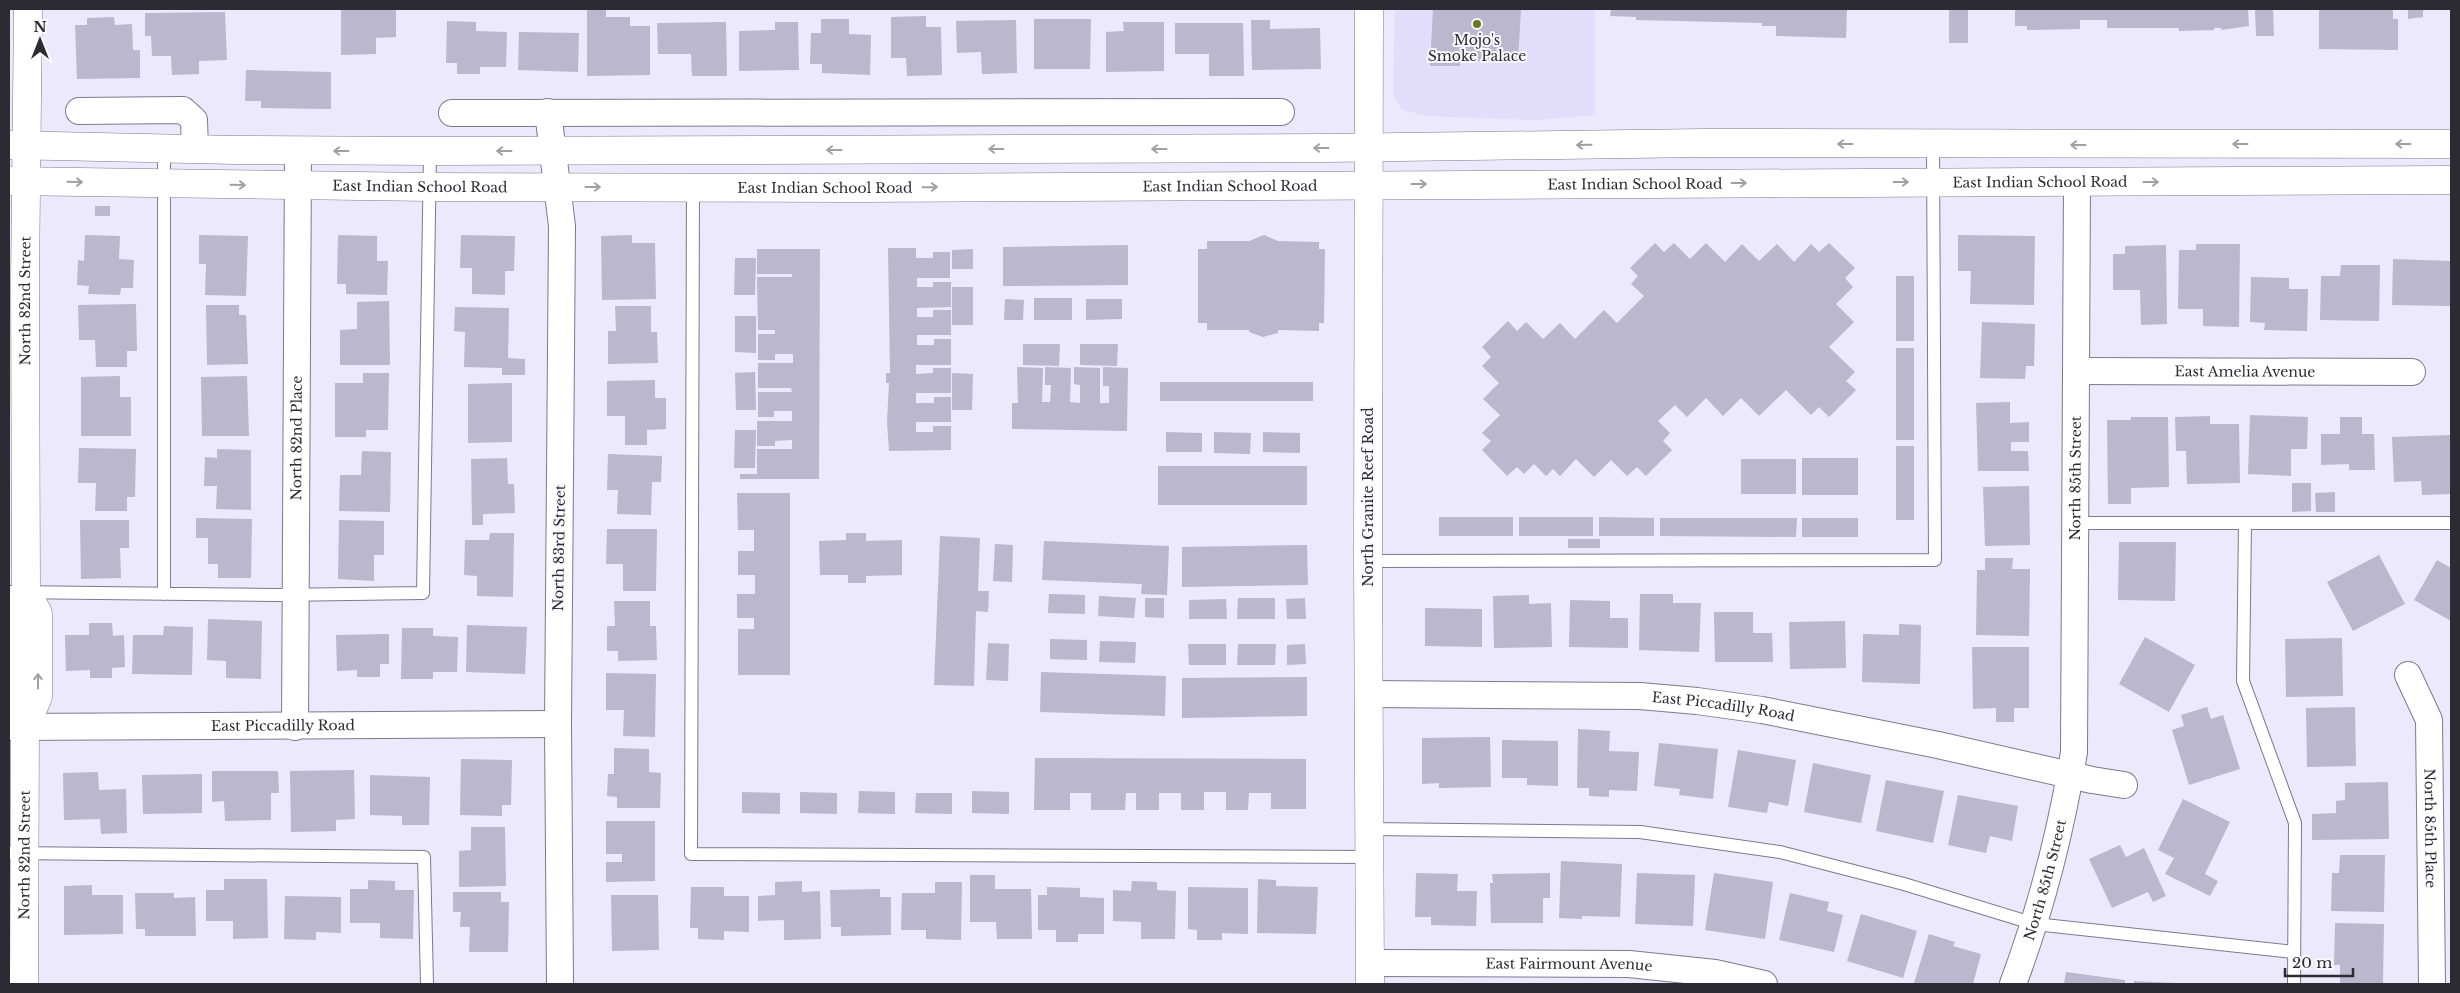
<svg xmlns="http://www.w3.org/2000/svg" width="2460" height="993" font-family="'Libre Baskerville',serif">
<rect width="100%" height="100%" fill="#ebe9fb"/>
<path fill="#e1ddfb" d="M1395,9h200v106l-59,5 -108,-4 -26,-6 -9,-15z"/>
<path fill="#bbb7ce" d="M341,9h55v28l-20,1v16l-35,1z
M587,9h19v8h24v9h20v49l-63,1z
M1433,9h88l-3,52h-58v5h-30z
M1611,9h236l-1,29 -70,-2v-10h-14v-3l-126,-3v-3l-26,-1z
M1949,9h19v34h-19z
M2015,9h233l1,17 -28,4v-2h-7v2l-35,1v-3h-72v-8h-27v9l-53,1v-4h-12z
M2255,9h18l1,27h-18z
M2319,9h74v10h5v31l-79,-1z
M2408,9h15v8l-15,2z
M225,12l2,48 -28,1v13l-27,1 -1,-19h-19l-1,-20h-6v-23z
M926,16v11h15l1,48 -35,1 -1,-18h-15v-41z
M114,17l1,8 17,-1 1,26h7v28l-63,1 -2,-54h12v-7z
M821,19h28v15l22,1 -1,40 -48,-2v-9h-12l1,-31h10z
M1034,19h57l-1,50h-56z
M1016,20l1,53 -35,1 -1,-22 -24,1 -1,-32z
M1251,20h19v9l50,-1 1,41 -69,1z
M447,21l29,1v9l31,1 -1,35h-26v7h-23v-11h-11z
M726,22l1,54h-35l-1,-22h-33l-1,-31z
M775,22h23l1,48 -60,1v-40l36,-1z
M1123,22h41v49l-58,1v-40l18,-1z
M1175,23h68l1,53h-35v-22h-34z
M519,32l60,1 -1,39 -60,-2z
M246,70l85,2v37l-70,-1v-7h-16z
M95,206h15v10h-15z
M85,235l35,1 -1,23 15,1 -1,28h-12l-1,7 -32,-1 1,-8 -12,-1 1,-25 6,1z
M199,235l49,1 -2,60 -41,-1 1,-31h-7z
M338,235l39,1v25h11l-1,34 -41,-1v-10h-9z
M461,235l54,1 -1,35h-9v24l-33,-1v-26h-12z
M632,235v8h23l1,56 -54,1 -1,-64z
M1264,235l14,6 41,1v7h6l-1,74h-5v8l-41,-1v3l-15,4 -14,-5v-2h-42v-7h-9v-74h9v-8h42z
M1958,235l77,1 -1,69 -64,-1 1,-33h-13z
M1655,243l9,9 10,-9 16,16 16,-16 19,19 17,-18 17,17 18,-17 17,18 17,-18 8,8 10,-9 26,25 -10,10 8,9 -17,17 18,18 -25,25 26,25 -9,9 10,9 -27,27 -10,-10 -8,8 -25,-25 -27,26 -18,-18 -18,18 -17,-18 -19,19 -12,-12 -17,16 12,12 -7,8 9,9 -26,26 -9,-9 -10,9 -16,-16 -17,17 -18,-18 -16,17 -7,-7 -7,7 -12,-12 -10,10 -7,-7 -10,9 -25,-26 9,-9 -9,-8 18,-18 -17,-16 16,-16 -17,-17 9,-9 -9,-10 26,-26 9,10 9,-9 17,17 17,-16 15,16 29,-29 13,13 27,-27 -13,-12 7,-8 -8,-8z
M2196,244h44l-1,83 -36,-1v-17h-25l1,-59h17z
M1128,245v40l-125,1v-39z
M2166,245l1,79 -26,1 -1,-35h-27v-36h12v-8z
M888,248h28v10h17v-6h17v26h-33v9h16v-5h18v25l-34,1v9h16v-7h18v25h-34v10h17v-6h17v26h-35v9l17,-1v-5h18v25h-35v10h18v-6h17v25h-35v10h17v-6h18v24l-62,1 -2,-29 2,-39h-3v-10h4z
M757,249h63l-1,230h-79v-5h17v-25h35v-9l-17,1v5h-18v-25h35v-10h-18v6h-16v-25h34l-1,-4h-33v-25h35v-9h-18v6h-17v-26h17v-4h-17l-1,-53h35v-3h-35z
M973,249v20h-21v-19z
M735,258h21l-1,37h-21z
M2393,259l58,2 -1,45 -58,-1z
M2341,265h39l-1,56 -59,-1 1,-44h19z
M1896,276h18v65h-18z
M2251,277l38,1v11h19l-1,42 -43,-1 1,-7 -15,-1z
M952,287h21v38h-21z
M1034,298h38v22h-38z
M1005,299l19,1 -1,20h-19z
M1086,299h36v20l-36,1z
M389,301l1,64h-50v-35l17,-1v-27z
M136,304l1,47h-10v16h-31l-1,-27h-16l-1,-35z
M206,305h33v10h7l2,49 -41,1z
M615,306h36v26h6l1,31 -50,1v-33h8z
M455,307l54,1 -1,50 17,1v16h-23v-7l-38,-1 1,-35 -11,-1z
M735,316h21v37l-21,-1z
M1982,322l53,2 -1,42h-8l-1,13 -45,-1z
M1023,344h37l-1,22 -36,-1z
M1080,344h38l-1,22 -37,-1z
M1896,348h18v92h-18z
M1017,367l26,1 -1,34h8l1,-17h-6v-18l26,1 -1,34 10,1v-18l-6,-1v-17l26,1v35h9v-17h-6v-19l25,1 -1,63 -115,-2v-26h6z
M755,372l1,38h-20l-1,-37z
M363,373h26l-1,57h-22v7h-31v-54h28z
M952,373l21,1 -1,36h-20z
M120,376v21h11v39h-50v-59z
M247,376l2,60h-47l-1,-59z
M655,380v18h11v31l-19,1v15h-22v-29h-18v-35z
M1160,382h153v19h-153z
M512,383v59l-44,1v-59z
M2010,402v21l19,-1v20h-18v9h17l1,20h-51l-2,-68z
M2250,415l58,2 -1,32h-16v27l-43,-2z
M2210,416v8h29l1,59 -53,1 -1,-33h-10l-1,-34z
M2131,417h37l1,70 -38,1v16h-23l-1,-84h24z
M2340,417h22v17h12l1,36h-26v-6l-28,1v-31h19z
M735,430h21l-1,38h-21z
M1166,432l36,1v19h-36z
M1214,432l37,1 -1,21 -36,-1z
M1263,432l37,1v20l-37,-1z
M2451,435v59l-29,1 -1,-14 -27,1 -2,-45z
M1896,446h18v74h-18z
M79,448l57,1 -1,48h-8v14h-32l1,-28h-18z
M217,449l34,1v60l-35,-1 1,-23h-13l1,-29 12,1z
M362,451l29,1 -1,60 -51,-1 1,-36h21z
M608,454l54,2 -1,26h-9l-1,33 -34,-1 1,-24h-11z
M507,458l1,26h6l1,29 -32,1v11h-11l-1,-66z
M1802,458h56v37h-56z
M1741,459h55v35h-55z
M1158,466h149v39h-149z
M2292,483h19v28l-19,1z
M2029,486l1,59 -45,1 -2,-59z
M2335,492v20h-19l-1,-19z
M737,493h53v182h-52v-46h16v-11h-17v-24h18v-19h-17v-24h16v-21h-16z
M1439,517h74v19h-74z
M1519,517h74v19h-74z
M1599,517l55,1v18h-55z
M196,518l56,1 -1,59h-33v-14h-10v-26h-12z
M1660,518h137l-1,19 -136,-1z
M1802,518h56v19h-56z
M80,520h49v28h-9l1,30 -40,1z
M339,520l45,1v34h-10v26l-36,-2z
M607,529h50l-1,62h-33v-27h-17z
M490,533h24l-1,64 -36,-1v-20l-13,-1 1,-35h24z
M846,533h20v8l36,-1v35l-36,1v7h-18v-8h-28l-1,-34 27,-1z
M940,536l40,2 -2,53h11l-1,21 -12,-1 -2,75 -40,-1z
M1568,539h32v9h-32z
M1044,541l125,5 -2,49 -26,-1 1,-10 -100,-4z
M2119,542h57l-1,59 -57,-1z
M995,544l18,1 -1,37 -19,-1z
M1307,545l1,40 -126,2v-40z
M2379,555l26,49 -52,27 -26,-49z
M1985,558h28l-1,11h18l-1,67 -53,-1 1,-65h8z
M2437,560l14,8v53l-37,-21z
M1049,594l36,1v19l-37,-1z
M1640,594h33v9h28l-2,49 -60,-2z
M1529,595v9l22,-1 1,44 -58,1 -1,-52z
M1099,596l37,2 -2,20 -36,-2z
M1145,598h19v20l-19,-1z
M1238,598h37v21h-38z
M1305,598l1,21h-19l-1,-20z
M1226,599l1,20h-38v-19z
M1570,600l40,1v17h18v30l-59,-1z
M614,601h36v25h6l1,34 -39,1v-10h-11v-25h8z
M1425,608l57,1v38l-57,-1z
M1714,612h39v21h19l1,29h-58z
M208,619l54,2 -1,58 -35,-1v-17l-19,-1z
M1845,621l1,47 -56,1 -1,-47z
M89,623h23l1,13 11,-1 1,32 -13,1v10h-22v-8l-24,1 -1,-36h24z
M1899,624l22,1 -1,59 -58,-2 1,-48 36,1z
M467,625l60,2 -2,47 -59,-2z
M164,626l29,1 -1,48 -60,-1 1,-39h30z
M402,628h31v8l25,1 -1,35h-24v7h-32z
M389,634v30h-9v13h-23v-7l-20,1 -1,-36z
M2145,637l50,28 -26,47 -50,-28z
M2342,638l1,58 -57,1 -1,-58z
M1050,639l37,1v20l-37,-1z
M1100,641l36,1 -1,21 -36,-1z
M988,643l21,1 -1,37 -22,-1z
M1188,644h38v21h-37z
M1238,644h38l-1,21h-38z
M1305,644l1,20 -19,1v-20z
M1972,647h57v61h-15v14h-18v-14l-23,1z
M1041,672l125,4 -1,40 -125,-4z
M606,673l50,1 -1,63 -32,-1 1,-26h-18z
M1307,677v39l-125,2v-40z
M2207,707l4,12 12,-4 17,54 -51,16 -17,-55 12,-4 -3,-11z
M2355,707l1,59 -49,1 -1,-59z
M1578,729l32,2 -1,20 30,1 -2,39 -28,-1v7l-20,-1v-8h-12z
M1490,737l1,50 -52,1v-5l-17,1v-46z
M1502,740l56,1v45l-31,-1v-7h-25z
M1659,743l59,6 -5,50 -34,-4 1,-6 -26,-3z
M614,748l35,1v23l12,1 -1,35h-43v-11l-10,-1 1,-22h6z
M1738,750l58,10 -8,46 -19,-4 -2,11 -39,-6z
M1035,758l271,1v50h-35v-16h-22l-1,17h-22v-18h-22v18h-23v-17h-22v17h-23v-17h-10l-1,17h-34v-17h-21v17h-36z
M461,759l51,1 -1,45h-9v11l-42,-1z
M1813,763l58,12 -10,48 -57,-11z
M354,770l1,49 -19,1v11l-45,1 -1,-61z
M212,771h66l1,22h-8v27l-46,1 -1,-20 -12,1z
M98,772l1,18 27,-1 1,44 -26,1 -1,-15 -36,1 -1,-47z
M202,774v39l-59,1 -1,-39z
M370,775l60,2 -1,48h-27v-9l-32,-1z
M1886,780l58,11 -11,52 -57,-12z
M2388,782l1,57 -77,1v-26l24,-1v-12l9,-1v-17z
M859,791l36,1v22l-37,-1z
M972,791l37,1v22l-37,-1z
M742,792l38,1v21l-38,-1z
M800,792l37,1v21l-37,-1z
M916,793h36v21l-37,-1z
M1958,795l60,11 -6,35 -22,-5 -4,17 -38,-8z
M2183,799l47,23 -25,52 13,7 -8,15 -45,-22 9,-16 -16,-8z
M606,821h49v60l-49,1v-20h16v-8h-16z
M471,827h34l1,59 -47,1v-36l12,-1z
M2120,845l6,12 18,-9 22,48 -13,6 -5,-10 -36,16 -23,-49z
M2340,855h45l-1,57 -53,-1 1,-38h7z
M1561,861l61,3 -2,53 -38,-1v3l-23,-1z
M1416,873l42,1 -1,17h20l-1,35 -45,-1v-8h-16z
M1550,873v25h-7v25h-52l-1,-40h3l-1,-9z
M1637,873l58,2 -2,51 -58,-2z
M1714,873l59,9 -8,57 -60,-9z
M970,875h25v14h36l1,50h-35l-1,-17h-26z
M224,879h43l1,59 -35,1v-18h-27v-31h18z
M1258,879l18,1v6l42,1 -2,47 -59,-1z
M368,880l27,1v9h19l-1,49 -33,-1v-15h-30v-34h18z
M802,881v11l18,-1 1,48 -37,1v-20l-26,1v-25l17,-1v-13z
M1132,881l25,1v8l19,1 -1,48h-34v-17l-28,-1v-31l18,1z
M935,882h27l-1,58 -35,-1v-9h-25l1,-37h33z
M92,885v10h31v39l-59,1v-49z
M691,887h33v9h25v36l-25,-1v9l-26,-1v-11h-8z
M1047,887l33,1v9l24,1v36h-26v8h-22v-12h-18v-35h9z
M1188,887l60,1v46l-26,-1v7h-25v-10l-9,-1z
M880,889v8h11v38l-50,1v-9h-10l-1,-37z
M453,892h48v10h8l-1,50h-39l1,-25h-10l1,-15h-8z
M135,893h39v5l21,-1 1,39h-51v-7h-9z
M1790,893l39,9 -2,9 16,4 -9,37 -55,-12z
M611,895h47l1,55 -47,1z
M285,896l56,1v36l-25,-1v8l-32,-1z
M1861,914l56,17 -14,47 -56,-17z
M2335,923l49,1 -1,60 -43,-1v-18h-6z
M1929,934l26,8 -2,4 28,8 -8,30 -59,-1z
M2066,972l59,8v4h-61z
M2134,981l42,2v1h-42z"/>
<g fill="none" stroke-linecap="round" stroke-linejoin="round">
<defs>
<path id="lane" d="M693,188l-2,666 679,3
M2077,523h374
M2245,523l-2,158 52,142 -1,161
M1368,561l567,-1 -2,-416
M9,592l269,3 145,-2 7,-442
M164,594v-445
M1369,829l271,3 140,20 124,32 131,40 259,28
M9,853l415,4 3,127"/>
<g id="street">
<path d="M79,111l104,-1 11,10 1,29"/>
<path d="M548,112l14,114 -4,498 2,260"/>
<path d="M452,113l829,-1"/>
<path id="s1" d="M2077,371l335,1"/>
<path id="s2" d="M2408,675l21,45 3,264"/>
<path id="s3" d="M1369,694l271,2 57,5 65,9 176,35 154,35 32,5"/>
<path id="s4" d="M9,727l549,-3"/>
<path id="s5" d="M295,727l3,-576"/>
<path id="s6" d="M1370,963l259,1 86,9 49,11"/>
<path id="s7" d="M2013,984c28,-75 48,-152 61,-232l3,-570"/>
</g>
<g id="secondary">
<path d="M1369,9l-1,552 2,423"/>
<path d="M9,145l226,5 195,1 897,-3 376,-5 748,1"/>
<path id="s8" d="M9,181l420,6 427,1 1595,-8"/>
<path id="s9" d="M25,727l13,-30v-84l-12,-21 -1,-312 3,-271"/>
<path id="s10" d="M24,984l1,-257 -9,-30 -1,-85 11,-20"/>
</g>
</defs>
<use href="#lane" stroke="#7d798e" stroke-width="14"/>
<use href="#street" stroke="#7d798e" stroke-width="28"/>
<use href="#secondary" stroke="#7d798e" stroke-width="29"/>
<use href="#lane" stroke="#fff" stroke-width="12"/>
<use href="#street" stroke="#fff" stroke-width="26"/>
<use href="#secondary" stroke="#fff" stroke-width="28"/>
</g>
<defs><path id="oneway-shaft" d="M-6 0H5M1.5-3L5.5 0L1.5 3" fill="none" stroke-width="1.6" stroke-linecap="round" stroke-linejoin="round" transform="scale(1.25)"/></defs>
<g stroke="#a0a0a3">
<use href="#oneway-shaft" transform="translate(1845 144) rotate(-180)"/>
<use href="#oneway-shaft" transform="translate(2240 144) rotate(180)"/>
<use href="#oneway-shaft" transform="translate(2403 144) rotate(-180)"/>
<use href="#oneway-shaft" transform="translate(1584 145) rotate(179)"/>
<use href="#oneway-shaft" transform="translate(2078 145) rotate(180)"/>
<use href="#oneway-shaft" transform="translate(1321 148) rotate(180)"/>
<use href="#oneway-shaft" transform="translate(996 149) rotate(180)"/>
<use href="#oneway-shaft" transform="translate(1159 149) rotate(180)"/>
<use href="#oneway-shaft" transform="translate(834 150) rotate(180)"/>
<use href="#oneway-shaft" transform="translate(341 151) rotate(-180)"/>
<use href="#oneway-shaft" transform="translate(504 151) rotate(180)"/>
<use href="#oneway-shaft" transform="translate(75 182) rotate(1)"/>
<use href="#oneway-shaft" transform="translate(1901 182)"/>
<use href="#oneway-shaft" transform="translate(2151 182)"/>
<use href="#oneway-shaft" transform="translate(1739 183)"/>
<use href="#oneway-shaft" transform="translate(1419 184)"/>
<use href="#oneway-shaft" transform="translate(238 185) rotate(1)"/>
<use href="#oneway-shaft" transform="translate(593 187)"/>
<use href="#oneway-shaft" transform="translate(930 187) rotate(-1)"/>
<use href="#oneway-shaft" transform="translate(38 681) rotate(-90)"/>
</g>
<circle fill="#70751d" stroke="#f9f8fd" stroke-width="2" cx="1477" cy="24" r="5"/>
<g text-anchor="middle" dominant-baseline="central" stroke-width="4" stroke-linejoin="round" paint-order="stroke">
<g font-size="14" fill="#2c2b33" stroke="#f9f8fd">
<text x="1477" y="40">Mojo's<tspan x="1477" dy="16">Smoke Palace</tspan></text>
</g>
<g font-size="14" fill="#2c2b33" stroke="#f9f8fd">
<text stroke="none"><textPath href="#s8" startOffset="2031">East Indian School Road</textPath></text>
<text stroke="none"><textPath href="#s8" startOffset="1626">East Indian School Road</textPath></text>
<text stroke="none"><textPath href="#s8" startOffset="411">East Indian School Road</textPath></text>
<text stroke="none"><textPath href="#s8" startOffset="1221">East Indian School Road</textPath></text>
<text stroke="none"><textPath href="#s8" startOffset="816">East Indian School Road</textPath></text>
<text stroke="none"><textPath href="#s9" startOffset="432">North 82nd Street</textPath></text>
<text stroke="none"><textPath href="#s1" startOffset="168">East Amelia Avenue</textPath></text>
<text stroke="none"><textPath href="#s5" startOffset="289">North 82nd Place</textPath></text>
<text stroke="none"><textPath href="#s7" startOffset="514">North 85th Street</textPath></text>
<text transform="translate(1368 497) rotate(-90)">North Granite Reef Road</text>
<text transform="translate(559 548) rotate(-89)">North 83rd Street</text>
<text stroke="none"><textPath href="#s3" startOffset="355">East Piccadilly Road</textPath></text>
<text stroke="none"><textPath href="#s4" startOffset="274">East Piccadilly Road</textPath></text>
<text stroke="none"><textPath href="#s2" startOffset="158">North 85th Place</textPath></text>
<text stroke="none"><textPath href="#s10" startOffset="129">North 82nd Street</textPath></text>
<text stroke="none"><textPath href="#s7" startOffset="109">North 85th Street</textPath></text>
<text stroke="none"><textPath href="#s6" startOffset="199">East Fairmount Avenue</textPath></text>
</g>
</g>
<rect width="2460" height="993" fill="none" stroke="#2c2b33" stroke-width="20"/>
<g transform="translate(40 40)" stroke="#f9f8fd" stroke-width="4" paint-order="stroke">
<path d="M0-4L9 19L0 12L-9 19Z" fill="#2c2b33"/>
<text y="-8" font-size="14" font-weight="bold" text-anchor="middle" fill="#2c2b33">N</text>
</g>
<path d="M2285 968v8h68v-8" fill="none" stroke="#2c2b33" stroke-width="2.5"/>
<text x="2292" y="968" font-size="15" fill="#2c2b33" stroke="#f9f8fd" stroke-width="4" paint-order="stroke">20 m</text>
</svg>
